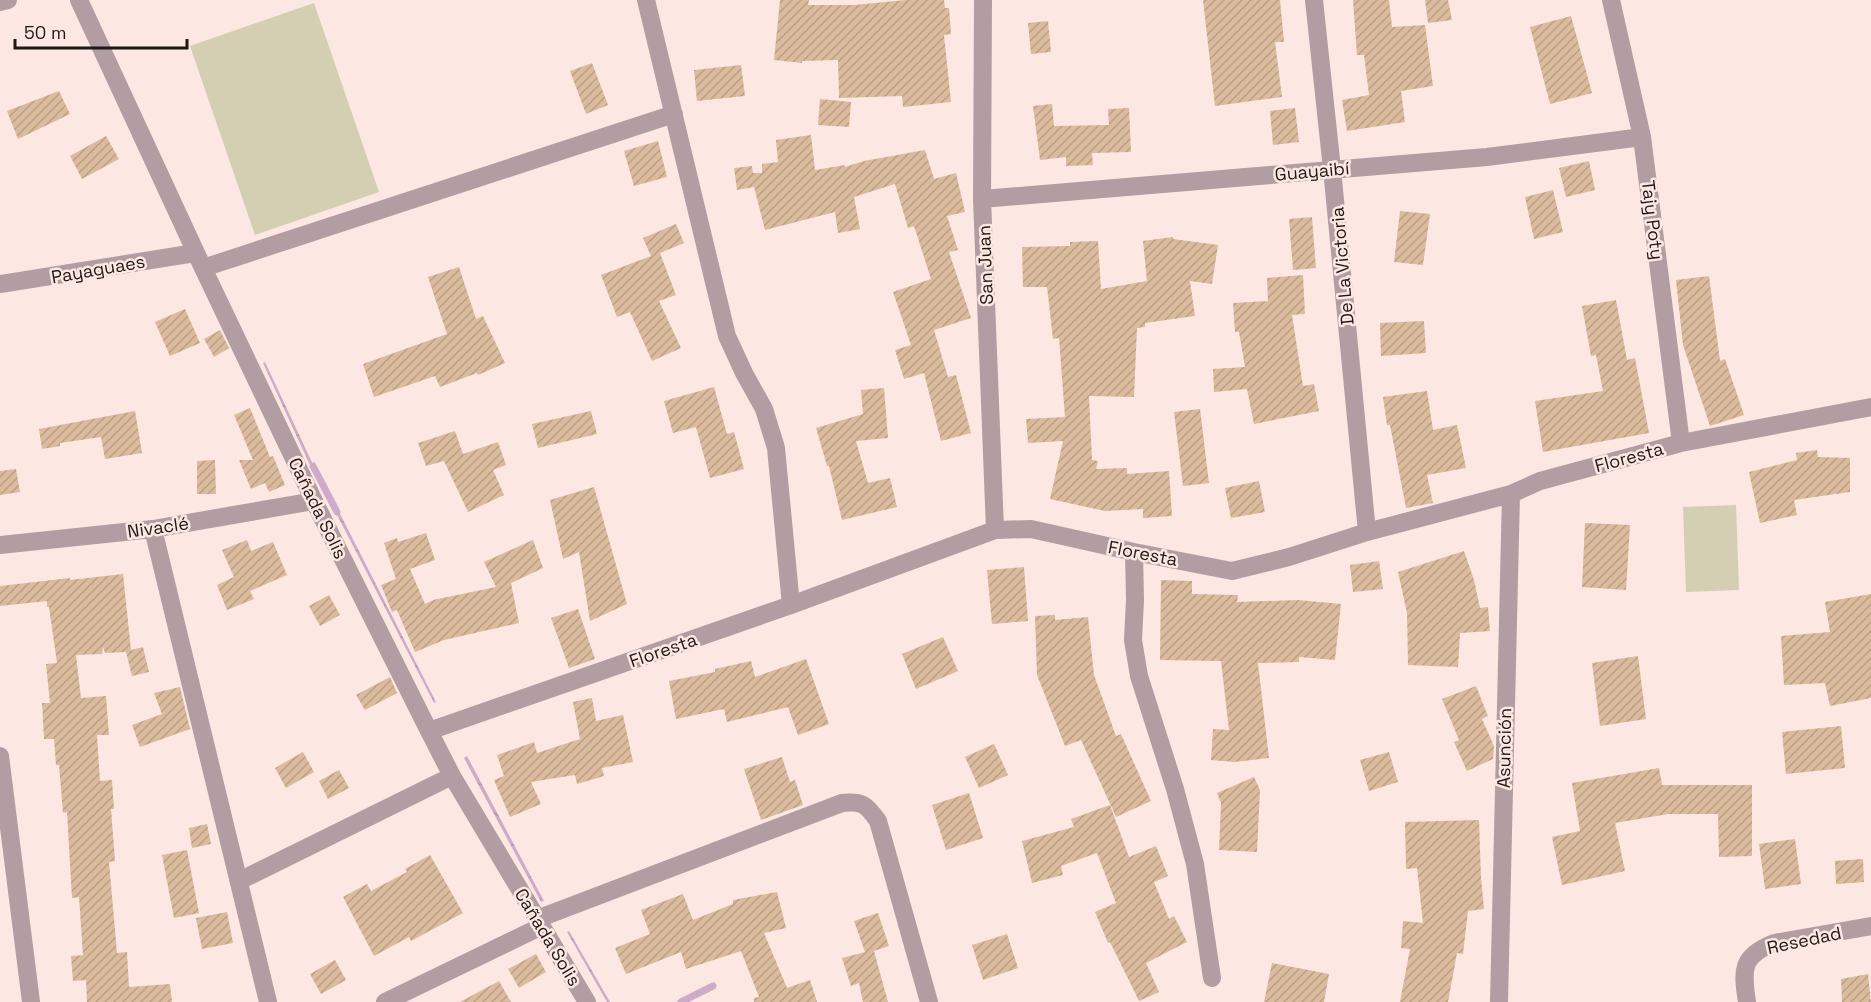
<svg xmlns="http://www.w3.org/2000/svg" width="1871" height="1002" font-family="'Space Grotesk',sans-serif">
<defs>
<pattern id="water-ripples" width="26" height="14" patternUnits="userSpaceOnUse" patternTransform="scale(1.5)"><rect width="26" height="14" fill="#ceacc9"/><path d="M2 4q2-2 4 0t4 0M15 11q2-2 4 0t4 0" fill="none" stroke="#b093ac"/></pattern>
<pattern id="building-hatch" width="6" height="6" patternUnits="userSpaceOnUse" patternTransform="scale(1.5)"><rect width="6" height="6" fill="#dbbb9d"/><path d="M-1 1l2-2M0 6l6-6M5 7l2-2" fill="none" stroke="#bca086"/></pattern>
</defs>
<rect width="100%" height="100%" fill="#fce7e2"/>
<path fill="#d4ceb2" d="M314,3l65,189 -124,43 -65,-189z
M1736,505l3,85 -53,2 -3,-85z"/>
<path fill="url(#water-ripples)" d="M265,362l52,111 -3,1 -51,-111z
M335,504l101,198 -2,1 -102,-198z
M467,756l77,145 -3,1 -77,-144z
M569,931l41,71h-3l-40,-70z"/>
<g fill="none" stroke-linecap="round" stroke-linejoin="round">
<path stroke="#ceacc9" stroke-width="7" d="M313,466l24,46
M681,1002l32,-16"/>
</g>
<path fill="url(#building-hatch)" d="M780,0h29l-1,5h46l52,-5h38l1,8h4l2,26 -7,1 7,67 -48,5 -1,-11 -63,2 -1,-38 -36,1v2l-28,-3z
M1203,0h77l4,42h-9l7,55 -67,9z
M1353,0h36l3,27 33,-2 8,61 -32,5 4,31 -58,9 -5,-31 27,-5 -5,-40h-7z
M1425,0h23l4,20 -24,3z
M1571,16l21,77 -42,11 -20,-77z
M1048,21l3,31 -20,2 -3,-31z
M592,63l16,42 -22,9 -16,-43z
M741,65l4,31 -48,5 -3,-31z
M59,91l11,23 -52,25 -11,-28z
M820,99l31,3 -2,25 -31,-2z
M1052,104l2,22 55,-1 -1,-16 21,-1 2,44 -39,1 1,12 -27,1v-9l-26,3 -7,-54z
M1295,108l4,34 -26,3 -3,-34z
M811,135l4,35 30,-5v2l19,-6 61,-11 9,29 22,-6 9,39 -18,4 11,34 -9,2 22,66 -37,12 14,47 8,-2 15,58 -30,8 -17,-68 -20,6 -9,-29 16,-5 -18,-53 38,-13 -17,-53 -6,2 -13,-44 -41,13 6,32 -22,4 -3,-21 -70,18 -11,-43 -17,3 -3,-22 18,-2 1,7h9v-9l16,-2 -2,-22z
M106,136l13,23 -37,20 -12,-23z
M658,141l9,36 -33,9 -10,-35z
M1589,161l6,29 -29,7 -7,-29z
M1553,190l10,42 -29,7 -9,-42z
M1400,211l30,3 -7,51 -29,-3z
M1312,217l4,51 -23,2 -4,-51z
M676,224l8,19 -24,10 16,42 -17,6 22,47 -29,13 -22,-49 -13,5 -16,-42 50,-19 -8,-18z
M1173,237v2l45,6 -6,39 -22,-3 5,35 -50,7v4l-8,1 -3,69 -45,-1 3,64 6,1 -2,8 31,-1v6l42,-3 3,45 -29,2v-9l-38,2 -55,-12 13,-58 -35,2 -2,-24 39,-2 -6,-79 -6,1 -6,-52h-24l-1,-40 48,-1v-4l28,-1 3,48 46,-8 -4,-40z
M459,267l17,52 7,-3 22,47 -27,12 -1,-2 -37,14 -5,-11 -61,21 -11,-33 84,-30 -19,-57z
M1303,275l2,39 -13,1 11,71 11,-2 5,27 -65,13 -7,-35 -33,3 -1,-23 32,-2 -6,-35h-4l-2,-29 35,-2 -1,-23z
M1709,276l11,85 5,-2 19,56 -34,11 -27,-81 -7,-65z
M1616,300l11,60 8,-2 14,75 -106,19 -8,-51 68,-10 -7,-36 -5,1 -9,-50z
M185,309l15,34 -30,13 -15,-34z
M1424,321l2,32 -45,3 -1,-33z
M220,330l9,18 -15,9 -10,-18z
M714,387l13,47 7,-2 10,37 -34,9 -14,-51 -23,6 -9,-32z
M884,388l4,50 -32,3 12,42 22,-5 7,29 -55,13 -13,-54h-2l-11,-38 47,-14 -2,-24z
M1427,391l6,39 24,-5 9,43 -39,7 6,28 -27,5 -16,-83h-3l-4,-28z
M250,408l20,49 3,-1 12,29 -16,7 -4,-9 -14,6 -12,-29h14l-19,-45z
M1200,409l9,74 -26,3 -9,-74z
M135,411l7,42 -37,6 -4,-22 -41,6v3l-18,3 -3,-20z
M591,411l6,23 -59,14 -6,-24z
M455,431l8,23 35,-12 8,23 -13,5 11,25 -36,17 -24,-51 -18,5 -8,-23z
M1817,450l1,7 32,1v34l-56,8 3,15 -37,8 -11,-51 48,-12 -1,-7z
M215,460l1,34h-19v-33z
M16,469l4,23 -20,3v-24z
M1259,481l6,31 -34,6 -6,-30z
M594,487l33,117 -37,17 -11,-69 -16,7 -13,-59z
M1585,523l45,2 -4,65 -44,-3z
M426,533l9,27 -25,9 15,35 8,-4 63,-13 -12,-25 49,-22 10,28 -32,15 8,40 -75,17 -29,12 -18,-42 -5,2 -11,-27 15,-6 -12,-36 13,-5 1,4z
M247,540l4,11 22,-9 14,33 -37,16 4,8 -27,11 -10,-25 17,-8 -12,-27z
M1464,551l10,29 6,28 8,-1 2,24 -30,2 -2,34 -50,-2 -1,-52 -9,-41z
M1379,561l4,28 -30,3 -3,-27z
M1024,567l4,54 -36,3 -5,-54z
M123,574l8,76 12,-3 6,25 -17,4 -6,-24 -21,1 -2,-6 -1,7 -26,1 5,43 25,-2 3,39h-12l3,46 12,-1 2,29h-3l4,52 -6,1 8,91 10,-1 2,35 41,-3 2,18h-85l-1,-22 -13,1 -2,-25 12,-1 -4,-58 -7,1 -5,-86 -4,1 -4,-48h-3l-2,-26h-10l-2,-36h8l-4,-39 11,-1 -8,-56h-2v-6l-47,5v-20l70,-8v2z
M1161,580l31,1v13l46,1 -1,7 61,-2 43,4 -6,56 -36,-3v5l-41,1 11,95 -35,4 -23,-2 2,-31 16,1 -8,-69 -61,-1z
M1871,594v104l-41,8 -5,-23 -41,2 -3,-49 49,-4 -5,-30z
M329,595l11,20 -20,11 -11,-20z
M578,609l17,50 -26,9 -18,-50z
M1055,615v5l33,-3 6,58 22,61 5,-2 30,67 -35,16 -35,-77 -16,6 -28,-71 -2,-59z
M943,637l15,34 -42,18 -14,-35z
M1638,656l8,63 -46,7 -8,-63z
M806,659l23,65 -31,11 -10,-28 -61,15 -3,-13 -48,10 -7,-38 46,-9v-3l36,-8 4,16z
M390,677l7,16 -32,17 -9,-15z
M1476,686l12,30 -6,3 12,27 -1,13 -26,12 -13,-29 5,-2 -17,-41z
M180,687l10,42 -50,18 -8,-22 30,-11 -8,-21z
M592,698l4,23 27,-6 10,47 -31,6 2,8 -27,8 -2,-9 -44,7 10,22 -31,13 -16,-37 10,-4 -7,-21 37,-13 3,11 43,-14 -7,-37z
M1841,726l4,42 -59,6 -4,-42z
M994,744l14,31 -29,13 -14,-31z
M303,752l11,20 -28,16 -11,-20z
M1389,752l9,30 -29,9 -9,-31z
M782,757l8,25 5,-2 8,25 -42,15 -17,-51z
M1659,768l3,17h90v71l-33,1 -1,-43h-50l-53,9 10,48 -63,14 -10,-48 28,-6 -8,-48z
M339,770l10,18 -21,11 -9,-18z
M1254,777l6,13 -3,62 -38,-2 2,-47 -4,-10z
M969,793l14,45 -37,12 -14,-45z
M1110,805l19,52 27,-11 12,30 -14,6 15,37 5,-3 13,26 -41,21 13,29 -20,9 -29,-59 -2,1 -13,-31 21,-9 -19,-50 -36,13 2,9 -31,8 -10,-42 52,-14 -3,-8z
M1479,820l2,58 3,31 -16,2 -5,43 -6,-1 -9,49h-48l10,-53 -9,-1 2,-27 20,2 -6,-55 -11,1 -1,-47z
M207,824l4,20 -19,4 -3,-20z
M1795,839l6,45 -36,5 -6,-45z
M187,850l12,63 -25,5 -12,-63z
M430,855l33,58 -52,28 -2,-4 -35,19 -31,-59 24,-13 4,7 36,-19 -2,-3z
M1863,859l1,23 -28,2 -1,-23z
M777,892l9,36 -22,5 23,55 23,-8 7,22h-63v-4l5,-1 -18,-46 -55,18 -5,-17 -55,22 -11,-26 35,-14 -9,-24 42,-16 10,26 40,-16v-4z
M227,912l6,31 -31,6 -6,-31z
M878,913l11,33 -15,5 14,51h-25l-4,-19 -8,3 -9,-28 23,-6 -11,-31z
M1007,934l11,34 -35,12 -11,-35z
M536,954l10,18 -27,16 -11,-19z
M335,960l11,20 -25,14 -11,-20z
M1272,963l57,11 -5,28h-60z
M1868,974l3,28h-29l-1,-23z
M499,981l12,21h-51z"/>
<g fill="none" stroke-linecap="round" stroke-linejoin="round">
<path stroke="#b29da2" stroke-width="18" d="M79,0l124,268 111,233 115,230 23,45 135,226
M646,0l81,336 17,37 20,36 12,39 15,157
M983,0l-1,199 13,331
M1314,0l18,169 35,363
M1611,0l31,137 39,306
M0,2l8,-2
M982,199l505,-42 155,-20
M203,268l471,-154
M0,284l195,-31
M153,529l115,473
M0,545l153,-16 161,-28
M1134,552l1,48 -2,40 6,36 36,113 20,75 17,114
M429,731l362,-126 204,-75 36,-1 103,23 98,19 57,-14 78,-25 144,-38 29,-13 141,-38 190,-36
M0,756l31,246
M239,881l213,-105
M537,919l305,-116c20,-2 24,1 36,18l51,181
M385,1002l157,-76
M1499,1002l12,-508
M1747,1002c-5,-32 -6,-46 27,-59l97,-17"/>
</g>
<g text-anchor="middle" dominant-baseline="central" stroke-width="5" stroke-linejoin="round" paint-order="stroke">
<g font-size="18" fill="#1f1816" stroke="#fce7e2">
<text transform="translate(1312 171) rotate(-5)">Guayaibí</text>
<text transform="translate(1653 220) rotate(83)">Tajy Poty</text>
<text transform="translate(985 265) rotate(-92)">San Juan</text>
<text transform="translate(1342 266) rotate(-95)">De La Victoria</text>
<text transform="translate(98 269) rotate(-10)">Payaguaes</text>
<text transform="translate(1629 457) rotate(-15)">Floresta</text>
<text transform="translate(318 508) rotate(64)">Cañada Solis</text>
<text transform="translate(158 527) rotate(-8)">Nivaclé</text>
<text transform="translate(1143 553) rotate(11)">Floresta</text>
<text transform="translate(663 650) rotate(-19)">Floresta</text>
<text transform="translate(1504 748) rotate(-89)">Asunción</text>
<text transform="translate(548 937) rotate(59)">Cañada Solis</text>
<text transform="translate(1804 940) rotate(-12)">Resedad</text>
</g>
</g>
<path d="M15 39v9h172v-9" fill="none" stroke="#1f1816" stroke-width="3"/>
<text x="24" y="39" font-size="18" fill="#1f1816" stroke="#fce7e2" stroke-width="4.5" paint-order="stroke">50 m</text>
</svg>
